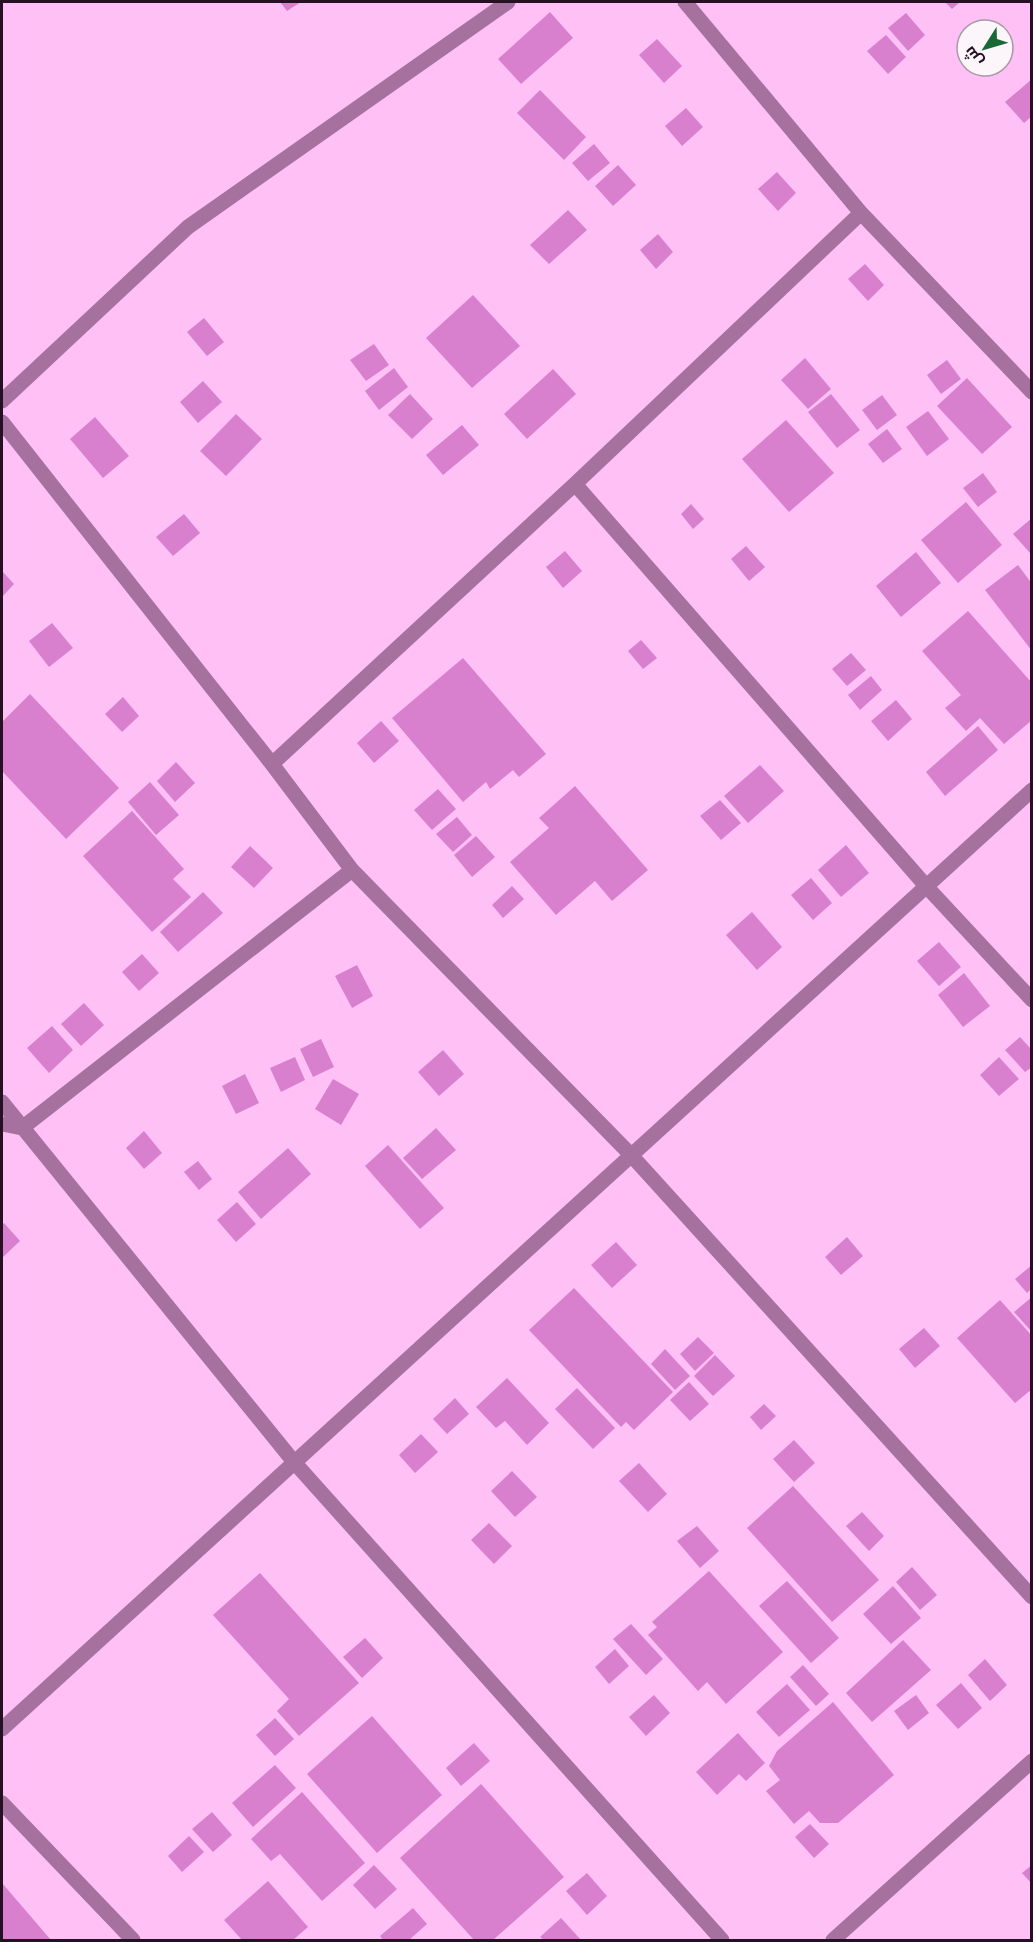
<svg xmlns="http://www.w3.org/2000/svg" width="1033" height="1942" font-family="'Fira Sans Condensed',Cairo,sans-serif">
<rect width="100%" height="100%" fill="#fec0f5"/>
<path fill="#d880ce" d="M280,2h21l-14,9z
M945,2h15l-8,7z
M550,12l23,26 -52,46 -23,-25z
M906,13l19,22 -17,16 -20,-23z
M886,35l20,22 -18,17 -21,-23z
M657,39l25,27 -18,17 -25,-28z
M1032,79v37l-8,7 -19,-21z
M540,90l46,47 -22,23 -47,-47z
M686,108l17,19 -21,19 -17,-20z
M594,144l16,19 -22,18 -16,-18z
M618,165l18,20 -23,21 -18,-20z
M777,172l19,21 -18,18 -20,-22z
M568,210l19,20 -38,34 -19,-19z
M658,234l15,18 -17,17 -16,-19z
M865,264l19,21 -16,16 -20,-22z
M473,295l47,51 -48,42 -46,-50z
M204,318l20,24 -17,14 -20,-24z
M374,344l15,21 -23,16 -16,-21z
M805,358l26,31 -23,20 -27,-29z
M947,360l14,19 -20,15 -14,-19z
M394,368l14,19 -29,23 -14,-19z
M553,369l23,25 -49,45 -23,-25z
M967,378l45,49 -30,27 -45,-48z
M203,381l19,21 -24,21 -18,-21z
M410,394l23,25 -21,20 -24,-24z
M831,394l29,36 -23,18 -29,-36z
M882,395l15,20 -20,15 -15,-20z
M928,411l21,28 -22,17 -21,-29z
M236,414l26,25 -36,37 -26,-25z
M95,417l34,39 -26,22 -33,-39z
M786,420l48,53 -45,39 -47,-53z
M462,425l17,20 -36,30 -17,-20z
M887,429l15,20 -19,14 -15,-19z
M983,473l14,19 -19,15 -15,-19z
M966,502l36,43 -44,38 -37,-43z
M691,504l13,15 -11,10 -12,-15z
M184,514l16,19 -27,23 -17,-19z
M1032,518v34l-2,1 -17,-19z
M746,546l19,21 -16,14 -18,-22z
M565,551l17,20 -19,17 -17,-21z
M916,552l25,31 -40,34 -25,-31z
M1018,565l14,19v67l-47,-61z
M2,571l12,13 -12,13z
M968,611l64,72v37l-28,24 -24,-26 -14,13 -21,-23 16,-13 -39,-44z
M52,623l21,25 -24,19 -20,-26z
M641,640l16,18 -14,11 -15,-18z
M851,653l15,17 -19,16 -15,-17z
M463,658l83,96 -27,23 -6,-7 -23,19 -4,-7 -23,20 -71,-84z
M871,676l11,14 -22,20 -12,-15z
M30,694l89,94 -53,51 -64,-68v-49z
M123,697l16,19 -17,16 -17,-18z
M896,700l16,19 -24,22 -17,-20z
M381,721l18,20 -25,22 -17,-20z
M978,726l20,24 -53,46 -19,-24z
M176,762l19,21 -20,19 -18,-21z
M760,765l24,26 -36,32 -24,-27z
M150,782l29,33 -23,20 -28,-33z
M575,786l73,84 -36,31 -17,-20 -39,34 -46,-53 39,-34 -10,-10z
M438,789l18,20 -24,21 -18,-20z
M720,800l21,23 -20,17 -21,-24z
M132,811l52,58 -11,10 18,18 -39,35 -69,-76z
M457,817l15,18 -19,17 -17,-18z
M476,836l19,21 -23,20 -18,-22z
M846,845l23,28 -28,24 -23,-27z
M250,846l23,22 -19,20 -23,-21z
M811,878l21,25 -19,17 -22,-25z
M512,886l12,13 -21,19 -11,-13z
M203,892l20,21 -45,39 -18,-20z
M752,912l30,35 -25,23 -31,-35z
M939,942l22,25 -22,19 -22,-25z
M142,954l17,19 -20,18 -17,-19z
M357,965l16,31 -21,12 -17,-32z
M964,973l26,33 -27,21 -25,-32z
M84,1003l20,22 -23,21 -20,-22z
M52,1026l21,24 -24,23 -22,-25z
M1020,1037l12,13v17l-7,5 -20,-22z
M321,1039l13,28 -21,10 -13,-28z
M443,1050l21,24 -25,22 -21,-24z
M295,1057l10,23 -24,12 -11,-24z
M999,1057l20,22 -20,17 -19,-21z
M245,1074l14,29 -23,11 -14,-28z
M333,1079l26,15 -18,31 -26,-16z
M436,1128l20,22 -34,29 -19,-21z
M144,1131l18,22 -18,16 -18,-21z
M388,1145l56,63 -24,21 -55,-63z
M288,1148l23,26 -50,45 -23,-27z
M198,1161l14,18 -13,11 -15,-18z
M237,1202l19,22 -20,18 -19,-22z
M4,1223l16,18 -18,17v-33z
M847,1237l16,19 -22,19 -16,-18z
M616,1242l21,23 -25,23 -21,-23z
M1032,1265v23l-5,5 -12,-14z
M574,1288l99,104 -39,38 -8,-8 -5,5 -92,-97z
M1032,1297v35l-18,-20z
M1000,1300l32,36v53l-17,14 -58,-65z
M924,1328l16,18 -25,22 -16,-19z
M698,1337l16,16 -19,18 -15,-17z
M665,1349l25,27 -15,14 -24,-26z
M715,1355l20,21 -22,20 -19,-20z
M507,1378l42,45 -22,22 -22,-24 -9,7 -20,-21z
M689,1382l20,22 -19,17 -20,-21z
M577,1388l38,40 -22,21 -38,-40z
M455,1398l14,16 -22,20 -14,-15z
M764,1404l12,12 -15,14 -11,-13z
M421,1434l17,18 -23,21 -16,-18z
M794,1440l21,23 -21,19 -21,-23z
M639,1463l28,31 -19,18 -29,-31z
M512,1471l25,26 -22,20 -24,-26z
M793,1486l86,94 -47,42 -85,-94z
M862,1512l22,24 -15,15 -23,-25z
M489,1523l23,23 -18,18 -23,-24z
M697,1526l22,25 -19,17 -23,-27z
M912,1567l25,28 -17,15 -24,-28z
M709,1571l74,81 -57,52 -19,-22 -9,9 -50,-56 9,-8 -5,-5z
M260,1573l99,110 -60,53 -22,-25 12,-12 -76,-84z
M787,1581l52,57 -28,25 -52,-57z
M893,1586l28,32 -30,26 -28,-30z
M631,1624l32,35 -17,16 -33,-36z
M365,1638l18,20 -21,20 -19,-21z
M903,1640l28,30 -59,52 -26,-29z
M615,1649l14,17 -20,18 -14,-17z
M985,1659l22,26 -17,16 -22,-26z
M803,1665l26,29 -13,12 -26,-29z
M961,1683l21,25 -24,21 -22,-24z
M787,1684l23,26 -31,27 -23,-25z
M654,1695l16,18 -24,23 -17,-19z
M916,1695l13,18 -21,17 -14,-19z
M833,1702l61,73 -56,48h-18l-11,-12 -15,13 -28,-33 14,-11 -11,-14 8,-15z
M372,1716l70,79 -65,58 -70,-79z
M275,1718l19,21 -19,17 -19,-21z
M738,1733l27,30 -19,18 -7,-7 -22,21 -21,-23z
M474,1743l16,18 -29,25 -15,-18z
M275,1765l21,23 -43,39 -21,-24z
M481,1784l83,93 -71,63h-19l-74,-82z
M302,1792l63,71 -43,38 -42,-47 -9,7 -20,-22z
M212,1812l20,23 -19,17 -21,-23z
M810,1824l19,20 -15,14 -19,-21z
M189,1836l15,16 -22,20 -14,-16z
M374,1865l23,24 -22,20 -22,-24z
M1032,1865v19l-10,-11z
M587,1873l20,23 -20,19 -21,-24z
M268,1881l40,46 -15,13h-51l-18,-20z
M2,1883l49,57h-49z
M413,1908l14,16 -18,16h-26l-3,-4z
M561,1918l20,22h-37l-4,-3z"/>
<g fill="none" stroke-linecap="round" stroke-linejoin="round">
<path stroke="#a6719f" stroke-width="15" d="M685,2l176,211 171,179
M2,401l186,-174 320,-225
M2,422l270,342 80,106 279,285 401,442
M575,484l351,402 106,114
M272,764l303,-280 286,-271
M2,1102l292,360 428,478
M2,1124l20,4 330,-258
M2,1729l1030,-939
M2,1803l131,137
M833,1940l199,-179"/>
</g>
<rect width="1033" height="1942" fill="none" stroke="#261024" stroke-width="6"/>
<g transform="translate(985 48) rotate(233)"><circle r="28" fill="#fcf6fb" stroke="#a69aa5" stroke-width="1.5"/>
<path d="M0-4.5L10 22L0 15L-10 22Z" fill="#1b6837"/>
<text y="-9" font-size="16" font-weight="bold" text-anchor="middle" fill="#261024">ش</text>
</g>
</svg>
